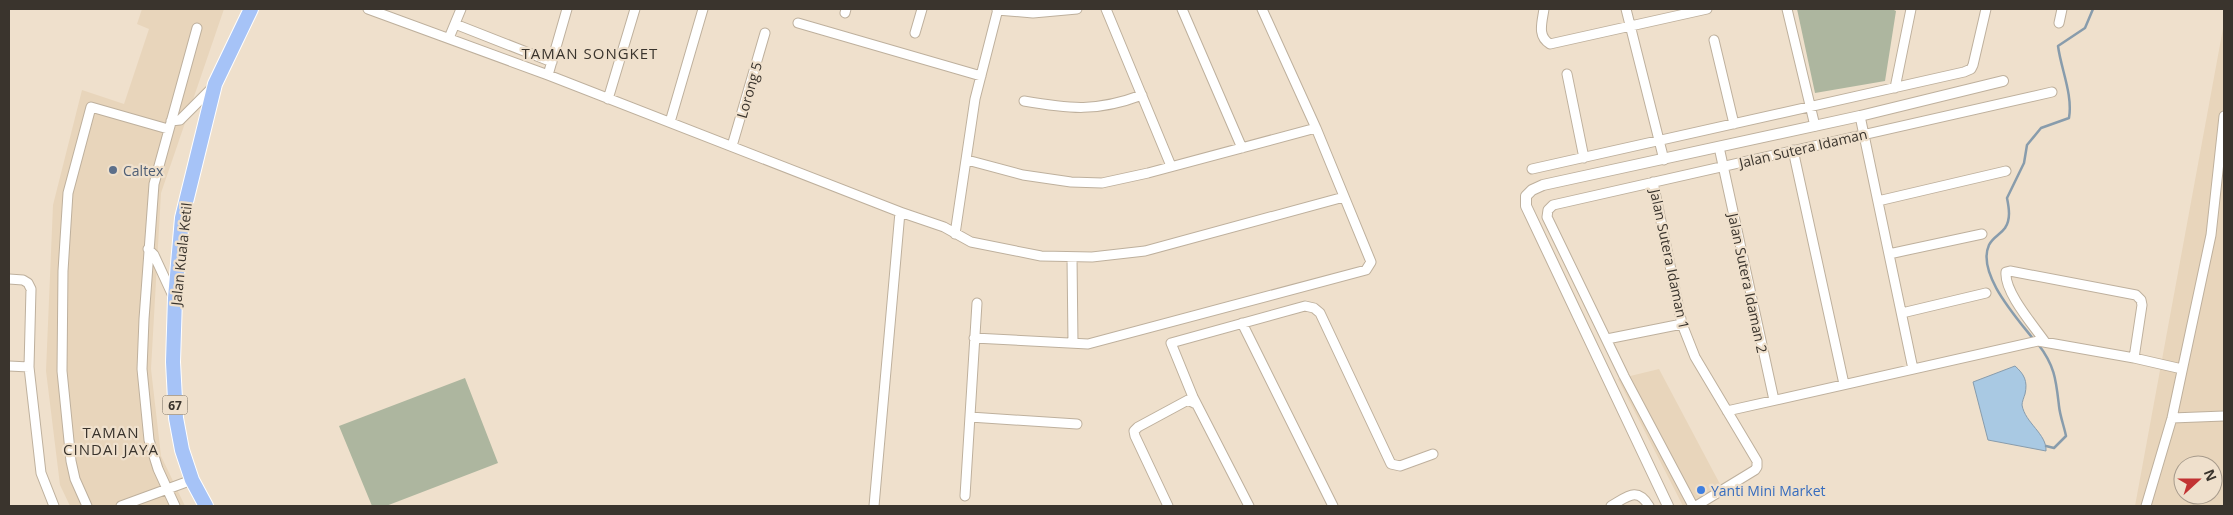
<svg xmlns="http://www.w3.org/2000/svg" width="2233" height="515" font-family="'Open Sans',sans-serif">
<rect width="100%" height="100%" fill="#efe0cc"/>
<path fill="#e8d5bb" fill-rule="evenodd" d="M142,9h82l-63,184 -10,176 10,87 24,50h-115l-10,-21 -14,-114 7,-166 29,-115 42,14 25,-75 -12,-5z
M2224,23v483h-89zM2183,465h30v30h-30z
M1659,369l62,117 -38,20 -65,-127z"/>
<path fill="#adb69f" d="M1797,9h95l4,2 -11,70 -70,12z
M465,378l33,85 -112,43h-14l-33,-80z"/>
<path fill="#a9c9e3" stroke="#889cac" d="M2015,366c9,8 13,15 10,28 -1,3 -3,8 -3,11 3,18 25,29 24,46l-58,-11 -15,-58z"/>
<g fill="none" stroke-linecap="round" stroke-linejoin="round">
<path stroke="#889cac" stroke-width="2.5" d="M2034,340c-16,-21 -58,-66 -45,-95 4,-8 11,-10 16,-17 6,-9 4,-20 2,-30l17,-35 3,-18 14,-17 28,-10c4,-23 -8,-49 -11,-72l27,-18 8,-19
M2038,344c17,22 18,36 21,62 1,10 5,20 7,30l-12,12 -8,-2"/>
<defs>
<path id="minor" d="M368,9l180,66 352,137 -26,294
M1106,9l65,157
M1182,9l60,139
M1544,9c-2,14 -7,27 6,35l157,-35
M1626,9l38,151
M1787,9l28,117
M997,10l36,3 44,-4
M845,13l1,-4
M798,23l183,53
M2059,23l3,-14
M455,24l97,38
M915,33l7,-24
M449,38l12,-29
M1714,40l20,84
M1567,74l17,84
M548,75l19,-66
M1895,88l16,-79
M608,99l27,-90
M1024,101c46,8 73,11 118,-6
M1860,116l53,253
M171,121l9,-1 34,-34
M670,122l33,-113
M732,146l33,-113
M1719,147l55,253
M1793,150l51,234
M967,160l56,15 48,7 31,1 46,-10 168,-45
M1532,169l432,-97 7,-3 2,-4 13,-56
M1653,182l29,142 13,33 62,104v6l-2,3 -59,36
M1878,201l128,-30
M900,212l44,15 27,15 70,14 51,1 53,-6 199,-54
M955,234l20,-135 23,-90
M148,249l6,6 19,41
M1889,254l93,-20
M1072,257l1,86
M9,279l14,1 5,3 3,6 -2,78 12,106 13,33
M1902,313l84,-20
M1242,323l91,183
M974,338l114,6 278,-74 5,-8 -55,-134 -54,-119
M1607,339l75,-15
M2045,342c-11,-16 -41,-50 -39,-70l4,-1 126,24 5,5 1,5 -8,53
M9,366l20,1
M1727,411l311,-70 96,17 48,11
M970,417l107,7
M2172,418l52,-2
M965,496l12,-193
M87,506l-12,-27 -4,-18 -9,-90 1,-100 5,-78 23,-86 77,22
M121,506l71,-26
M175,506l-17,-37 -9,-29 -7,-71 2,-50 10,-135 43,-156
M1168,506l-33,-70 -1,-5 4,-4 50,-27 8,4
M1249,506l-56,-109 -22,-54 134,-37 9,2 6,5 71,151 9,2 33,-12
M1611,506c16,-9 26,-20 38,0
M1693,506l-69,-130 -77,-159 1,-7 5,-5 499,-113
M2146,506l26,-88 39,-183 13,-119"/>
<path id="tertiary" d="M1668,506l-142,-300v-10l6,-6 11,-5 317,-69 143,-35"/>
<path id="primary" d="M206,506l-14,-26 -10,-30 -6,-32 -3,-56 2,-64 7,-80 33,-134 36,-75"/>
</defs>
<use href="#minor" stroke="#beb09d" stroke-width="11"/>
<use href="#tertiary" stroke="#beb09d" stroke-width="12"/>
<use href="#primary" stroke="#fff" stroke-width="16"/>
<use href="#minor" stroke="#fff" stroke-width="9"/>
<use href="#tertiary" stroke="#fff" stroke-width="10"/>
<use href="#primary" stroke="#a6c3f7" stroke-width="14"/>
</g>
<circle fill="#5c6f8a" stroke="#efe0cc" stroke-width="2" cx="113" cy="170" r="5"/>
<circle fill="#3f7fe0" stroke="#efe0cc" stroke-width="2" cx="1701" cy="490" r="5"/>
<g text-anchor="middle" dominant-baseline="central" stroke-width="4.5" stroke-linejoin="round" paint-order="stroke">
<rect fill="#efe0cc" stroke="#70685d" stroke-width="1" x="162.5" y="395.5" width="25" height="19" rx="4"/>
<g font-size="12" font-weight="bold" fill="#3a342d">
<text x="175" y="405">67</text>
</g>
<g font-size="14" fill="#3a342d" stroke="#efe0cc">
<text transform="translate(749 90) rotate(-74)">Lorong 5</text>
<text transform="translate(1803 148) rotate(-13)">Jalan Sutera Idaman</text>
<text transform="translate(181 254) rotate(-84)">Jalan Kuala Ketil</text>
<text transform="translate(1670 259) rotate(78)">Jalan Sutera Idaman 1</text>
<text transform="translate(1748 283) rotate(78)">Jalan Sutera Idaman 2</text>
</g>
<g font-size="14" fill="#4e5e75" stroke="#efe0cc" text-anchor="start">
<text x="123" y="170">Caltex</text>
</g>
<g font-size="14" fill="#366cbe" stroke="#efe0cc" text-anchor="start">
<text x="1711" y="490">Yanti Mini Market</text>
</g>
<g font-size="15" letter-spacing="1" fill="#3a342d" stroke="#efe0cc">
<text x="590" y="53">TAMAN SONGKET</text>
<text x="111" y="432">TAMAN<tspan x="111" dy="17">CINDAI JAYA</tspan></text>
</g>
</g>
<rect width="2233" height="515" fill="none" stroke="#3a342d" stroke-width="20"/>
<g transform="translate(2198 480) rotate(69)"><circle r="24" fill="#efe0cc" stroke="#a79b8c"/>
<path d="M0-4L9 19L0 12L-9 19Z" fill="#c23333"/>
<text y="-8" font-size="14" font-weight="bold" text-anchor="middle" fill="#3a342d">N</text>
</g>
</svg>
